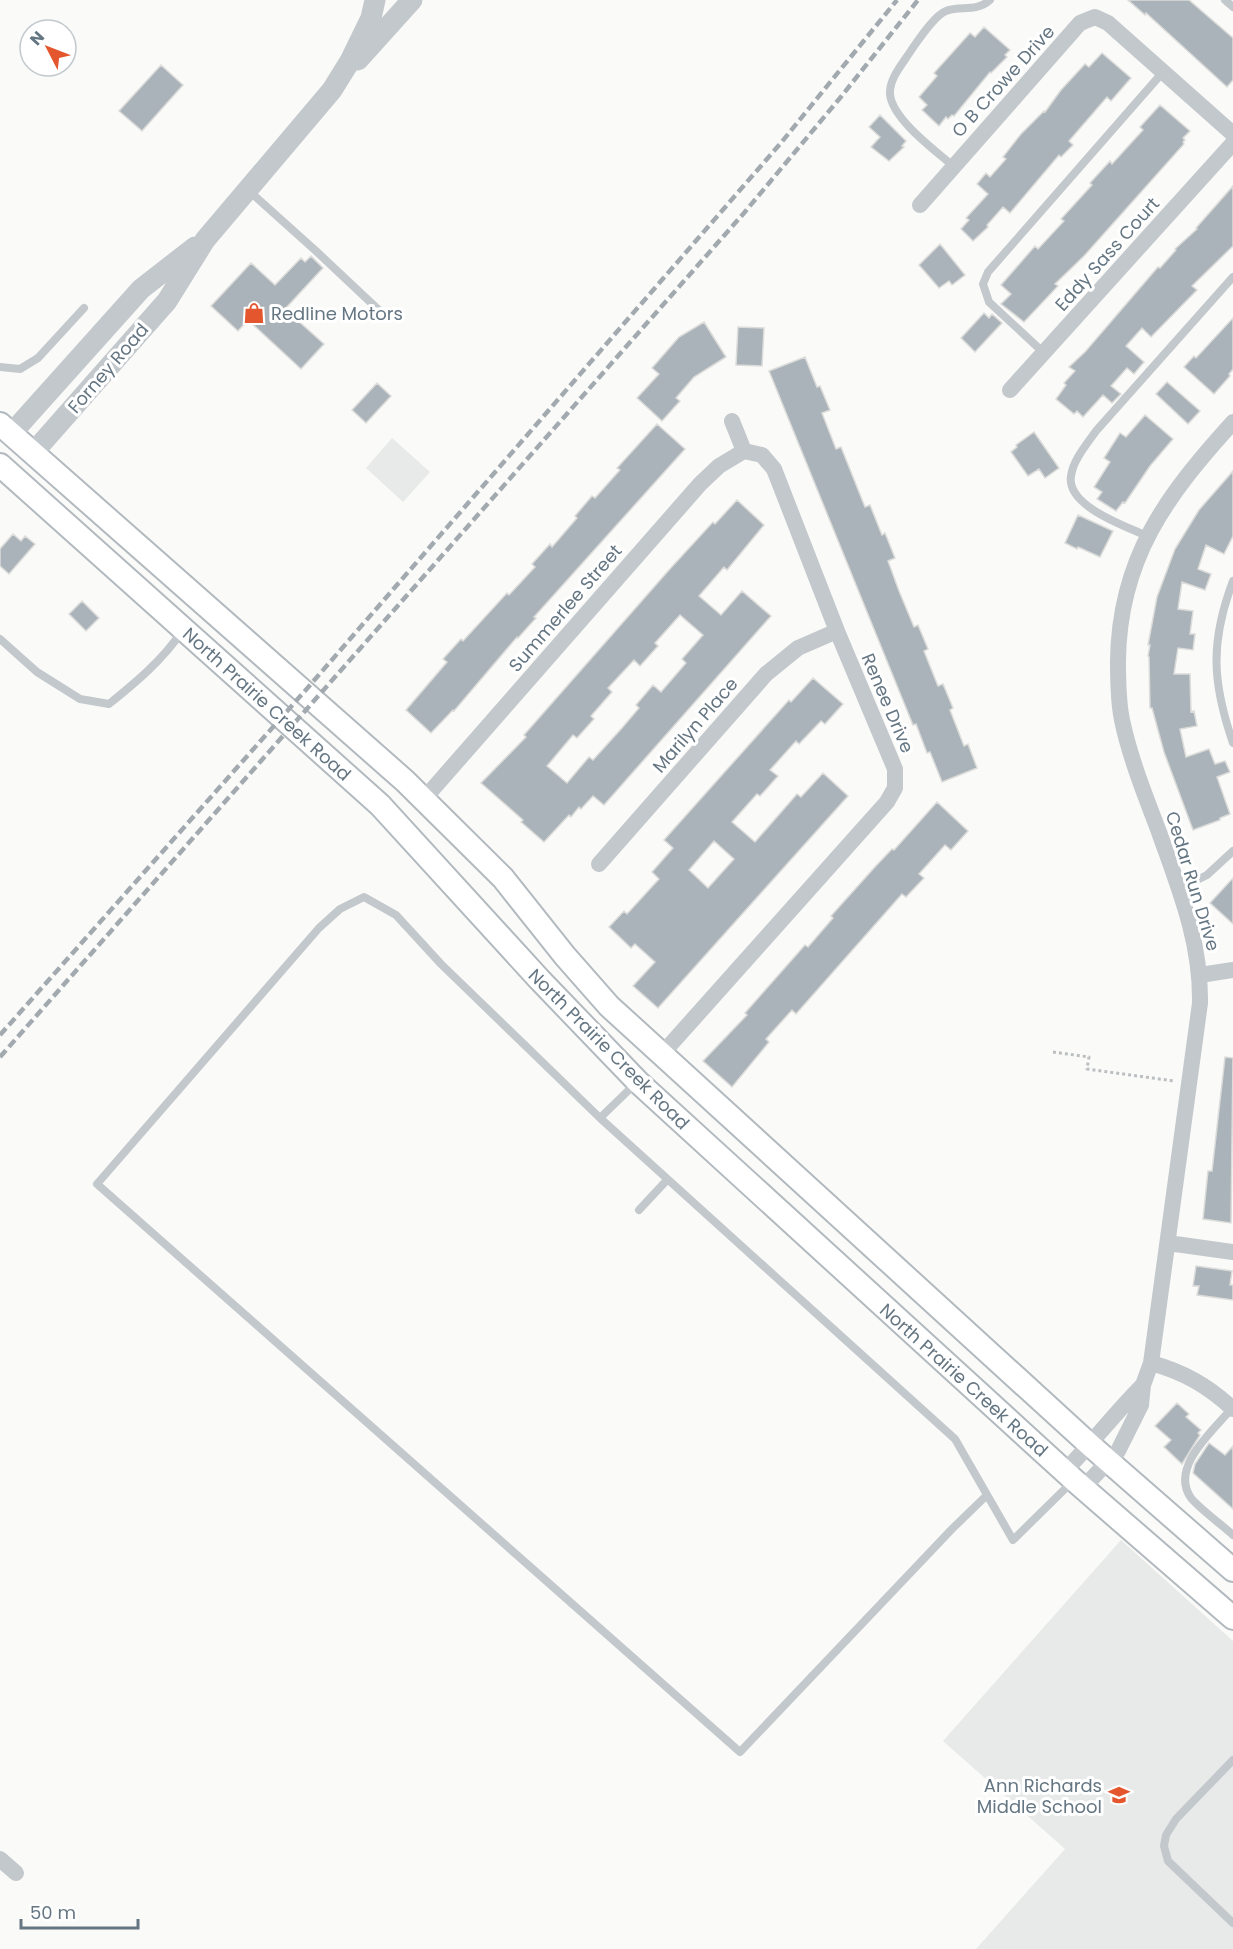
<svg xmlns="http://www.w3.org/2000/svg" width="1233" height="1949" font-family="Poppins,sans-serif">
<rect width="100%" height="100%" fill="#fafaf8"/>
<path fill="#e8e9e9" d="M392,438l38,34 -27,30 -37,-34z
M1121,1540l112,101v308h-257l89,-100 -122,-108z"/>
<path fill="#aab3b9" stroke="#dcdcda" stroke-width="1.5" fill-rule="evenodd" d="M1128,0h61l44,38v42l-6,7 -81,-74 -1,2z
M984,27l26,23 -5,5 2,2 -16,16 -1,-1 -36,44 -2,-1 -4,4 -2,-2 -7,9 -17,-16 5,-5 -8,-8 18,-21 -3,-3 36,-40 5,4z
M1102,53l29,25 -20,23 -4,-4 -38,44 4,4 -12,12 -2,-2 -49,58 -7,-6 -16,18 1,2 -15,14 -12,-12 8,-9 -3,-2 22,-24 -11,-10 9,-11 4,4 16,-18 -3,-2 18,-23 23,-23 1,1 16,-22 24,-26 4,3z
M161,65l22,20 -41,46 -23,-20z
M1160,105l30,26 -7,7 2,2 -2,2 1,2 -100,112 -29,28 3,2 -34,36 -23,-18 10,-10 -10,-9 34,-39 3,3 26,-28 -3,-2 31,-34 -2,-2 20,-22 2,3 31,-34 -3,-3z
M880,115l26,26 -4,5 2,1 -15,14 -18,-14 9,-10 -11,-10z
M1233,186v60l-41,40 5,4 -46,47 -9,-9 -16,18 18,16 -10,12 -7,-6 -16,18 10,8 -9,9 -9,-8 -20,22 -6,-6 -3,3 -18,-15 10,-14 -2,-2 11,-12 -6,-4 16,-15 73,-85 2,1 16,-18 -1,-1 22,-20 -1,-1z
M940,244l25,31 -13,10 -3,-4 -10,7 -20,-23z
M311,256l12,12 -38,41 39,35 -23,25 -53,-49 -10,11 -27,-25 40,-43 24,22 26,-27 4,4z
M984,313l5,5 3,-4 10,9 -27,29 -14,-14z
M1233,318v51l-4,5 1,2 -16,18 -30,-27 10,-11 2,2z
M704,322l22,35 -32,20 -18,21 4,3 -18,20 -25,-23 22,-24 -7,-6 27,-31z
M738,327l26,1 -2,38 -26,-1z
M805,357l12,30 3,-1 10,24 -8,3 14,36 5,-2 24,60 5,-2 12,30 3,-2 10,25 -7,3 11,30 15,36 4,-2 10,24 -4,2 14,35 5,-2 10,24 -3,2 14,36 4,-2 9,24 -35,14 -12,-30 -3,1 -11,-29 -3,1 -144,-354z
M1167,382l33,29 -12,13 -32,-30z
M377,383l14,13 -25,27 -14,-13z
M1145,415l28,24 -23,27 -25,37 -2,-1 -7,9 -19,-12 5,-7 -8,-5 16,-25 -6,-4 16,-25 6,4z
M657,424l28,25 -151,168 2,1 -18,20 -1,-1 -63,74 -1,-1 -22,23 -25,-23 41,-48 -4,-3 18,-20 2,2 44,-48 2,2 26,-28 -3,-3 18,-20 2,3 25,-29 -2,-2 17,-20 3,2 25,-28 -3,-2z
M1034,432l25,36 -14,10 -6,-9 -11,7 -17,-24 6,-5 -1,-2z
M1233,471v65l-9,18 -18,-9 -8,24 13,5 -6,16 -23,-8 -4,27 15,2 -3,23h5l-2,16 -15,-2 -4,26h16l1,38 3,-1 3,15 -17,3 6,28 23,-8 6,15 10,-3 5,11 -13,5 13,37 -10,4v2l-27,10 -29,-78 -12,-44h-2l-1,-51 -1,-1 2,-11h-2l9,-48 18,-48 24,-39z
M737,500l27,25 -37,45 -3,-3 -25,29 22,19 21,-24 29,25 -167,189 -11,-9 -12,13 -2,-2 -8,10 -2,-2 -25,27 -23,-20 2,-2 -42,-37 45,-46 -2,-2 145,-165 44,-48 2,2zM680,615l23,20 -21,24 4,4 -25,29 -8,-7 -17,20 3,3 -17,20 -29,32 -4,-3 -22,26 -20,-17 26,-31 4,3 17,-19 -3,-3 21,-24 -4,-4 26,-28 6,6 18,-20 -3,-3z
M1078,515l35,16 -13,26 -22,-10 -1,2 -12,-6z
M13,534l8,7 4,-5 10,8 -26,30 -9,-8v-17z
M82,601l17,17 -13,13 -17,-17z
M813,678l30,26 -18,20 -4,-3 -22,23 -3,-3 -26,29 8,6 -18,20 -3,-2 -25,28 23,20 42,-48 4,3 22,-24 25,23 -190,212 -25,-22 22,-24 -20,-18 -4,4 -22,-21 15,-16 3,3 32,-35 -7,-7 21,-24 -9,-8 125,-140 2,2zM714,841l20,18 -26,29 -19,-18z
M937,802l31,29 -17,19 -6,-5 -26,29 5,4 -18,19 -4,-3 -106,120 -4,-4 -26,29 3,3 -37,45 -29,-26 44,-46 -2,-2 60,-68 3,2 25,-29 -2,-2 43,-48 18,-19 2,1z
M1233,878v46l-23,-21z
M1225,1057l8,1 -2,165 -28,-4 5,-48h4z
M1196,1266l36,5 -2,14h3v15l-36,-5 2,-9h-6z
M1177,1403l12,11 -3,3 15,13 -3,3 2,2 -18,29 -18,-17 7,-7 -16,-14z
M1209,1443l16,12 8,-9v63l-40,-36 2,-9z"/>
<g fill="none" stroke-linecap="round" stroke-linejoin="round">
<defs>
<path id="secondary" d="M0,424l405,357 98,97 62,78 44,50 481,439 143,125
M0,465l380,340 159,174 99,103 436,398 159,138"/>
</defs>
<use href="#secondary" stroke="#b3babf" stroke-width="26"/>
<path stroke="#bbbfc2" stroke-width="3" stroke-dasharray="3 3" stroke-linecap="butt" d="M1053,1052l36,5 -2,12 87,12"/>
<path stroke="#c3c8cc" stroke-width="8" d="M1225,0l8,7
M953,166c-18,-16 -61,-47 -63,-72 -1,-16 14,-32 22,-45 7,-10 23,-34 34,-38 15,-6 29,2 44,-11
M248,190l68,61 67,63
M1044,353l-55,-51 -6,-18 5,-12 175,-200
M0,367l20,2 18,-11 46,-50
M1147,536c-22,-10 -81,-30 -76,-60 2,-16 16,-32 25,-45l137,-154
M1233,581c-23,61 -21,101 0,162
M0,639l37,33 43,27 29,5c26,-21 54,-44 73,-73
M1179,889l28,-14 26,-24
M600,1118l36,-35
M639,1210l28,-30
M1232,1408c-18,22 -63,59 -41,90 9,11 31,27 42,37
M987,1495l-35,34 -212,223 -643,-568 222,-256 21,-19 24,-12 32,18 45,49 159,154 355,321 58,101 61,-60
M1233,1760l-57,59 -10,16 -2,11 4,15 65,62"/>
<path stroke="#c3c8cc" stroke-width="16" d="M920,205l160,-182 15,-6 13,6 125,111
M1010,390l223,-247
M424,799l276,-315 19,-18 25,-15
M599,864l167,-190 32,-26 39,-17
M1200,975l33,-5
M662,1054l225,-252 8,-14v-19l-58,-138 -63,-162 -12,-14 -18,-4 -12,-30
M1168,1243l65,9
M1151,1363c33,9 57,23 82,46
M1065,1471c27,-28 51,-59 78,-86
M1083,1488l35,-37 23,-46 2,-20 8,-22 49,-360c1,-62 -21,-114 -41,-171 -14,-37 -29,-74 -37,-112 -4,-19 -4,-40 -4,-59 1,-103 49,-166 115,-239
M0,1859l16,14"/>
<path stroke="#c3c8cc" stroke-width="21" d="M358,60l54,-60
M11,434l130,-145 54,-42
M33,453l134,-152 38,-61 127,-150 18,-29 21,-43 4,-18"/>
<use href="#secondary" stroke="#fff" stroke-width="22"/>
<path stroke="#a2aab0" stroke-width="4.5" stroke-dasharray="9 4.5" stroke-linecap="butt" d="M0,1035l304,-343 476,-548 117,-144
M0,1057l744,-844 96,-115 78,-98"/>
</g>
<defs>
<symbol id="shop-bare" viewBox="-9 -9 18 18"><path d="M-5-2.5h2.3a2.7 3.5 0 0 1 5.4 0H5L5.5 6h-11ZM-1.5-2.5h3a1.5 2.3 0 0 0-3 0Z" fill="#e4572e" stroke="#fff" stroke-width="2.5" paint-order="stroke"/></symbol>
<symbol id="school-bare" viewBox="-9 -9 18 18"><path d="M0-5L7-2L0 1L-7-2ZM-4 1L0 2.5L4 1V4Q0 6-4 4Z" fill="#e4572e" stroke="#fff" stroke-width="2.5" paint-order="stroke"/></symbol>
</defs>
<g fill-rule="evenodd">
<use href="#shop-bare" x="239" y="298" width="30" height="30"/>
<use href="#school-bare" x="1104" y="1780" width="30" height="30"/>
</g>
<g text-anchor="middle" dominant-baseline="central" stroke-width="6" stroke-linejoin="round" paint-order="stroke">
<g font-size="18" fill="#657683" stroke="#fff">
<text transform="translate(1003 81) rotate(-48)">O B Crowe Drive</text>
<text transform="translate(1107 254) rotate(-48)">Eddy Sass Court</text>
<text transform="translate(108 368) rotate(-49)">Forney Road</text>
<text transform="translate(565 608) rotate(-49)">Summerlee Street</text>
<text transform="translate(888 703) rotate(67)">Renee Drive</text>
<text transform="translate(267 704) rotate(42)">North Prairie Creek Road</text>
<text transform="translate(695 725) rotate(-49)">Marilyn Place</text>
<text transform="translate(1193 881) rotate(73)">Cedar Run Drive</text>
<text transform="translate(609 1049) rotate(45)">North Prairie Creek Road</text>
<text transform="translate(964 1380) rotate(42)">North Prairie Creek Road</text>
</g>
<g font-size="18" fill="#657683" stroke="#fff" text-anchor="start">
<text x="271" y="313">Redline Motors</text>
<text x="1102" y="1785" text-anchor="end">Ann Richards<tspan x="1102" dy="21">Middle School</tspan></text>
</g>
</g>
<g transform="translate(48 48) rotate(312)"><circle r="28" fill="#ffffff" stroke="#c1c8cd" stroke-width="1.5"/>
<path d="M0-4.5L10 22L0 15L-10 22Z" fill="#e4572e"/>
<text y="-9" font-size="16" font-weight="bold" text-anchor="middle" fill="#657683">N</text>
</g>
<path d="M21 1919v9h117v-9" fill="none" stroke="#657683" stroke-width="3"/>
<text x="30" y="1919" font-size="18" fill="#657683" stroke="#ffffff" stroke-width="4.5" paint-order="stroke">50 m</text>
</svg>
